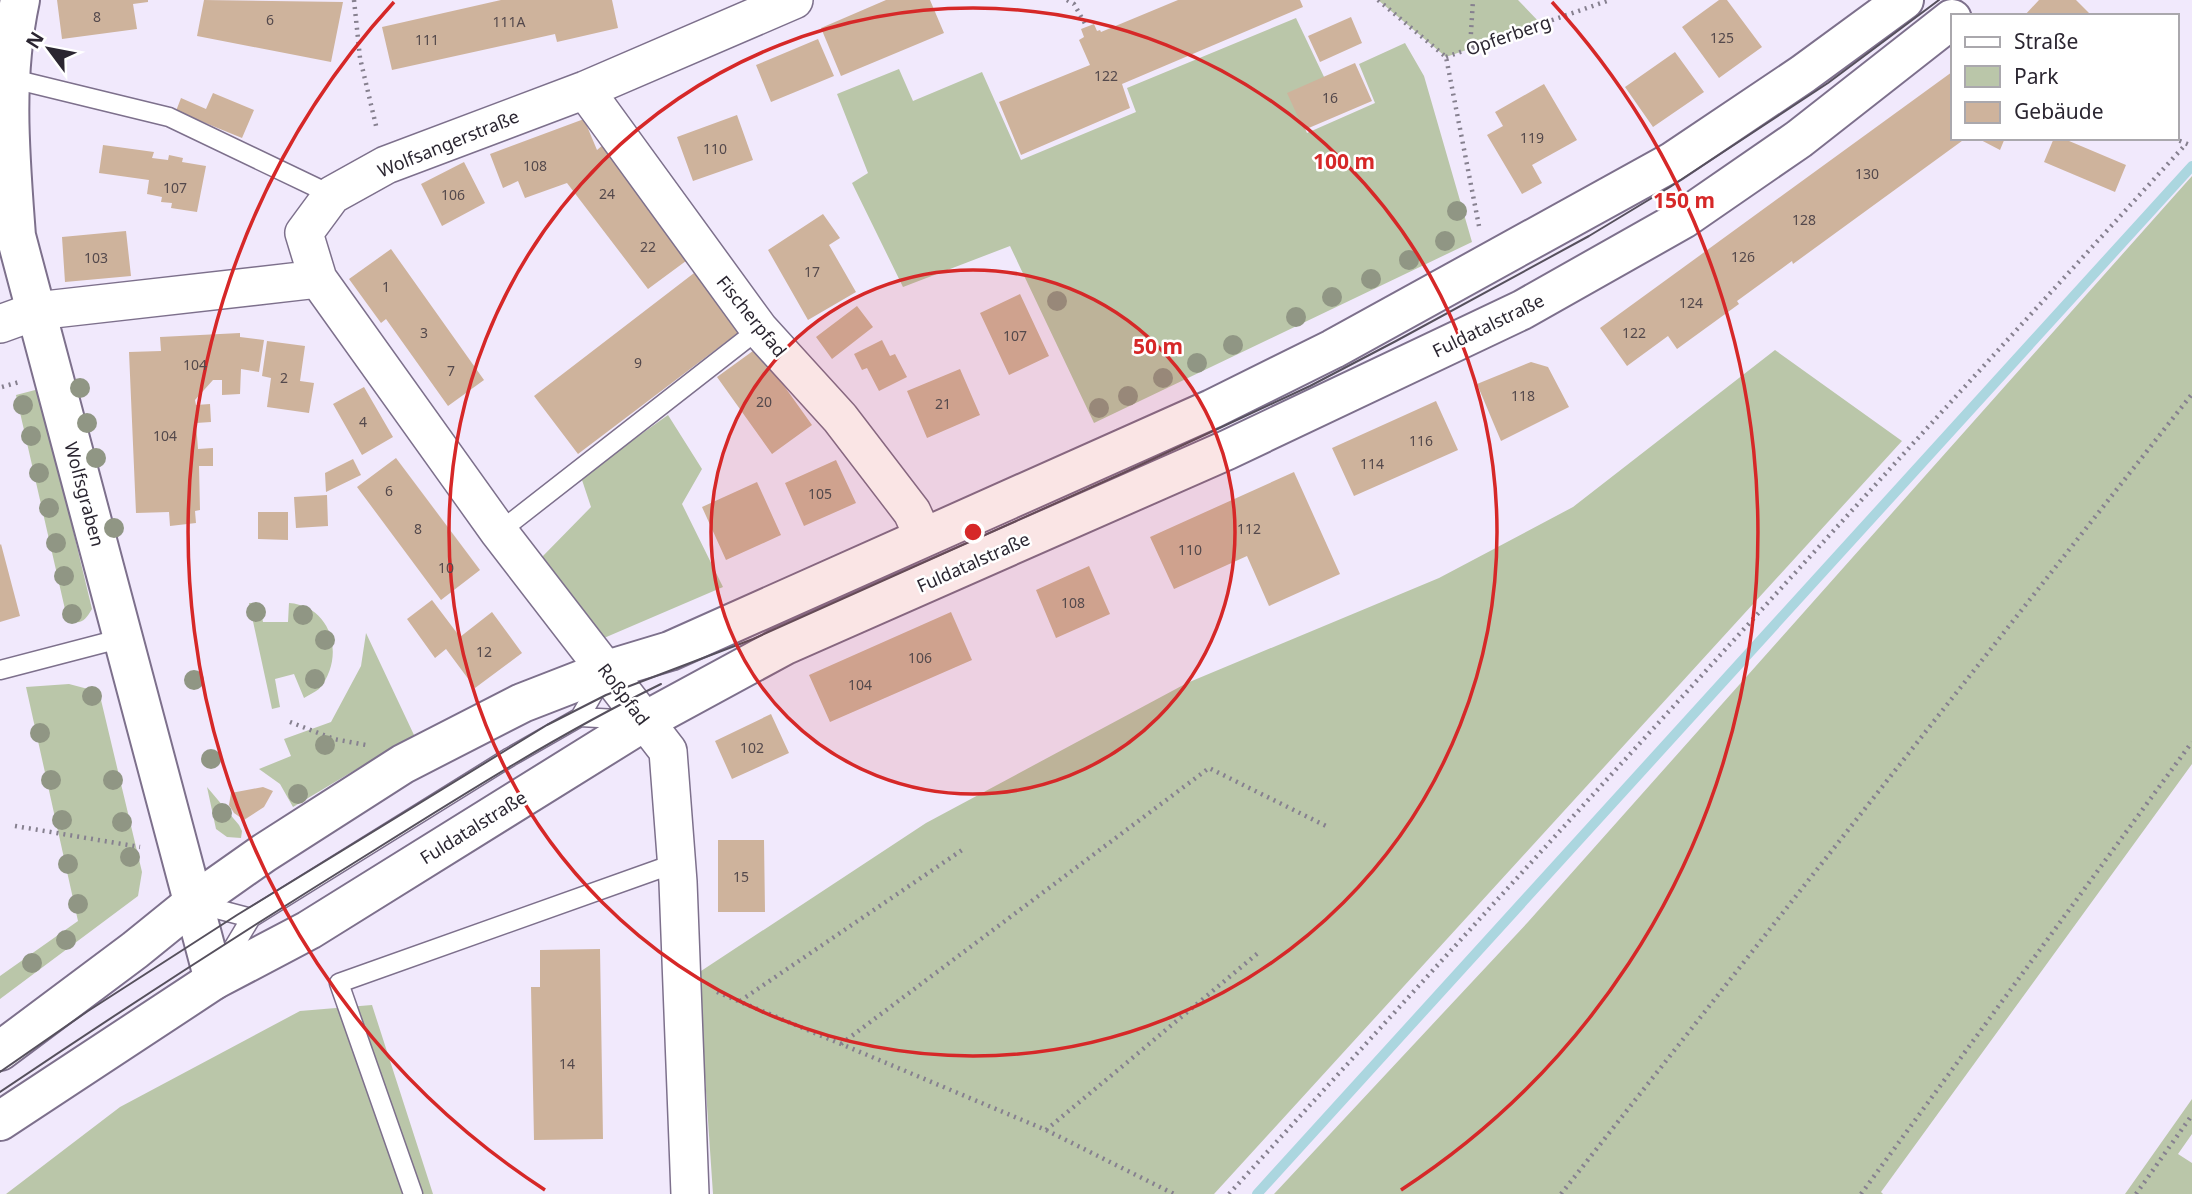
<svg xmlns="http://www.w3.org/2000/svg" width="2192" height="1194" font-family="'Noto Sans',sans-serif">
<rect width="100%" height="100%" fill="#f1e9fc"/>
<path fill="#bac6a9" d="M1378,0h140l23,24 -95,33z
M1296,18l29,61 -35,16 17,38 68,-30 -16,-39 46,-21 19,33 48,166 -378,181 -84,-177 -107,41 -51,-104 16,-10 -31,-79 62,-25 14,32 69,-29 39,88 115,-48 -9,-24z
M2192,176v588l-311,428 2,2h-609l254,-272z
M1775,350l127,91 -688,753h-501l-15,-221 228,-150 261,-140 252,-105 134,-71z
M39,389l53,220c-7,12 -13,18 -25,9l-51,-223z
M668,415l34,54 -20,35 41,83 -119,51 -62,-81 49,-50 -10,-30z
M249,603h10l4,19h25l1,-19c43,3 57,54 30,86 -4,3 -10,6 -15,9l-10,-24 -19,5 5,28 -8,2z
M366,633l48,102 -121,72 -13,-23 -21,-15 32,-13 -7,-17 47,-17 30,-56z
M69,684l19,5 13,11 41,172 -4,24 -138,103v-23l78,-55 -52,-234z
M207,787l32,38 3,6 -1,7 -14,-1 -11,-8z
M372,1005l61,189h-427l114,-87 180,-96z
M2192,1099v35l-14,20 14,9v31h-67z"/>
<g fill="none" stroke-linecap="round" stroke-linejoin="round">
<path stroke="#abd6df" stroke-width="10" d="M1257,1194l935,-1028"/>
</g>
<path fill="#ceb39c" d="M57,0h91v2l-15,2 4,25 -75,10z
M204,0l139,2 -12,60 -134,-26z
M501,0h111l6,28 -61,14 -2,-8 -163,36 -10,-43z
M886,0h44l14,33 -103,43 -20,-48z
M1178,0h122l3,7 -181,77 8,24 -109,47 -22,-53 91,-37 -11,-25 5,-3 -3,-8 13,-5 3,7 3,-1 1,2z
M1719,0h8l35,47 -43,31 -37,-51z
M2039,0h37l16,16h-68z
M1351,17l11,26 -42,19 -12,-26z
M818,39l16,37 -63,26 -15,-37z
M1675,52l29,40 -51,35 -28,-40z
M1355,63l17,38 -68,29 -17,-37z
M1952,72v66h14l-173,126 -1,-3 -55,40 2,3 -62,45 -9,-13 -41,30 -27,-38z
M1544,84l33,56 -45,25 10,18 -20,11 -35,-59 16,-9 -8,-14z
M213,93l41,17 -12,28 -66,-27 5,-13 25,11z
M737,115l16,45 -60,21 -16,-44z
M584,119l13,31 6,-5 87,113 -42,31 -81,-106 -42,15 -7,-17 -15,7 -13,-34z
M1977,138h28l-5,12z
M2054,138h8l64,27 -11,27 -71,-30z
M103,145l51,7 -2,6 16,2 1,-5 14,3 -1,4 24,4 -9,46 -26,-4 1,-5 -11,-1 1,-5 -15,-3 2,-14 -50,-7z
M464,162l21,41 -43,23 -21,-42z
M823,214l17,24 -11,7 27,47 -48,28 -40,-70z
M126,231l5,45 -66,6 -3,-45z
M391,249l93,131 -36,26 -62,-87 -5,4 -32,-44z
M698,270l45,59 -165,125 -44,-58z
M1020,294l29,62 -40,19 -29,-62z
M857,306l16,21 -41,32 -16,-22z
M240,333v4l24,3 -5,32 -18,-3 -1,25 -18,1v-15h-9l-18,20 1,5 14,-1 1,18 -15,1 2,26 15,-1v18h-14l1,44 -5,1 1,12 -26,3 -1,-14 -33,1 -7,-161 32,-1 -1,-14z
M882,340l8,16 5,-2 12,23 -28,14 -12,-23 -5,2 -8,-16z
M267,341l38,5 -5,35 14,2 -5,30 -42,-6 4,-29 -9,-2z
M757,348l55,77 -40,29 -55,-77z
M1531,362l17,5 21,40 -68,34 -24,-57z
M960,369l20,46 -53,23 -20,-47z
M364,387l29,50 -31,18 -29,-51z
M1436,401l22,49 -104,46 -22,-48z
M396,458l84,112 -39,30 -84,-113z
M353,459l8,16 -35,17 -1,-19z
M836,460l20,43 -52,23 -19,-43z
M1294,472l46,102 -71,32 -22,-50 -73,33 -24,-52z
M757,482l24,53 -55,25 -24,-53z
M327,495l1,31 -32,2 -2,-31z
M258,512h30v28l-30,-1z
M1,544l19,72 -20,6v-77z
M1089,566l21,48 -54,24 -20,-48z
M432,600l28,37 32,-25 30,41 -47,35 -29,-39 -11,9 -28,-39z
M951,612l21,48 -142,62 -21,-47z
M771,714l18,39 -57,26 -17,-38z
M263,787l10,4 -9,16 -20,13 -10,-7 -5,-8 2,-12z
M718,840h46l1,72h-47z
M600,949l3,190 -69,1 -3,-153h9v-37z"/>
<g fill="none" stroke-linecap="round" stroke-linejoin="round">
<defs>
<path id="service" d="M9,78l160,39 163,78
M499,532l260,-203
M0,670l123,-32
M580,717l56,3
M194,903l57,15
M221,968l30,-50 259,-161 70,-40 23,-40
M413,1194l-74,-211 337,-120"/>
<path id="minor" d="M585,90l174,239 81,89 72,94 11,24
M0,324l36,-13 282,-32
M690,1194l-12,-312 -10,-131 -169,-219 -181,-253 -14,-46 28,-38 54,-30 199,-75 209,-90"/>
<path id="tertiary" d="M20,0c-17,79 -10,156 -4,236l198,744"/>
<path id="secondary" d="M0,1051l135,-101 58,-47 71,-50 139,-89 119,-61 85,-33 63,-19 542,-242 121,-60 339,-187 131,-88 101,-74
M0,1121l214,-141 95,-50 336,-209 140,-76 442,-195 295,-140 161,-91 116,-80 153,-120"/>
</defs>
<use href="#service" stroke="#7d708c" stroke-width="21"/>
<use href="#minor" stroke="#7d708c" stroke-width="40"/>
<use href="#tertiary" stroke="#7d708c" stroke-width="42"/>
<use href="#secondary" stroke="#7d708c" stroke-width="42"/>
<path stroke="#86808f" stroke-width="4.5" stroke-dasharray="2 5" stroke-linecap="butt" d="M354,0l6,58 17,72
M1067,0l7,4 13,23
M1378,0l68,57 33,169
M1470,48l3,-48
M1446,57l164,-57
M2173,138l19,8
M2,387l17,-5
M290,722l44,17 32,6
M15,826l125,21
M717,992l329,138 128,64
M740,1001l222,-151
M841,1044l368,-276 117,58
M1046,1130l212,-177
M1229,1194l957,-1050
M1561,1194l631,-800
M1861,1194l331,-452
M2136,1194l56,-79"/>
<use href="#service" stroke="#fff" stroke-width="18"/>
<use href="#minor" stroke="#fff" stroke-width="37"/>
<use href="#tertiary" stroke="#fff" stroke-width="38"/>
<use href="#secondary" stroke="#fff" stroke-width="38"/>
<path stroke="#56505d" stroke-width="2" d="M0,1072l88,-61 149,-96 310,-190 59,-30 147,-56 370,-166 187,-87 86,-45 193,-105 81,-49 158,-104 111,-83
M0,1092c123,-83 247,-163 373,-241 94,-59 188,-118 288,-167"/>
</g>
<g fill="#909684">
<circle cx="1457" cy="211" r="10"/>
<circle cx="1445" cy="241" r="10"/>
<circle cx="1409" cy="260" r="10"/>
<circle cx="1371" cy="279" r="10"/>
<circle cx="1332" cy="297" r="10"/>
<circle cx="1057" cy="301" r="10"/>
<circle cx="1296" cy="317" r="10"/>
<circle cx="1233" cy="345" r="10"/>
<circle cx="1197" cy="363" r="10"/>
<circle cx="1163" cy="378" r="10"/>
<circle cx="80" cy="388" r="10"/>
<circle cx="1128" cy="396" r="10"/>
<circle cx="23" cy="405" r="10"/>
<circle cx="1099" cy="408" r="10"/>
<circle cx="87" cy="423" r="10"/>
<circle cx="31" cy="436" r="10"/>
<circle cx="96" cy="458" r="10"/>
<circle cx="39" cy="473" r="10"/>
<circle cx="49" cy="508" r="10"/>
<circle cx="114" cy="528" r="10"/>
<circle cx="56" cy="543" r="10"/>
<circle cx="64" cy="576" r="10"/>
<circle cx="256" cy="612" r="10"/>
<circle cx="72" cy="614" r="10"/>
<circle cx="303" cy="615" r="10"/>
<circle cx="325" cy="640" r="10"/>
<circle cx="315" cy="679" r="10"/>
<circle cx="194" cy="680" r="10"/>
<circle cx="92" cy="696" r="10"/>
<circle cx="40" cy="733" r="10"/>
<circle cx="325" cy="745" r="10"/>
<circle cx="211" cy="759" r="10"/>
<circle cx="51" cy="780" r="10"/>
<circle cx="113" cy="780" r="10"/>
<circle cx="298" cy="794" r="10"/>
<circle cx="222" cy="813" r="10"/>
<circle cx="62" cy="820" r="10"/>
<circle cx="122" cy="822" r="10"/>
<circle cx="130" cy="857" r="10"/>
<circle cx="68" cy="864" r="10"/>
<circle cx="78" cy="904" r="10"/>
<circle cx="66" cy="940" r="10"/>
<circle cx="32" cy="963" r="10"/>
</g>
<circle cx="973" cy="532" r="262" fill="#d62828" fill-opacity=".12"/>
<g fill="none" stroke="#d62828" stroke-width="3.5">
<circle cx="973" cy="532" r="262"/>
<circle cx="973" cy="532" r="524"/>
<path d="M545 1190A785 785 0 0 1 394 2M1552 2A785 785 0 0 1 1401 1190"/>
</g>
<g text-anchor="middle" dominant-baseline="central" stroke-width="5" stroke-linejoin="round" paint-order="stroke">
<g font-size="14" fill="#54494c">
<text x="97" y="16">8</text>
<text x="270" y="19">6</text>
<text x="509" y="21">111A</text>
<text x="1722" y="37">125</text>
<text x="427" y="39">111</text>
<text x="1106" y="75">122</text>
<text x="1330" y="97">16</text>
<text x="1532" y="137">119</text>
<text x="715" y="148">110</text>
<text x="535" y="165">108</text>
<text x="1867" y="173">130</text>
<text x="175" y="187">107</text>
<text x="607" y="193">24</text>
<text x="453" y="194">106</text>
<text x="1804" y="219">128</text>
<text x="648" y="246">22</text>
<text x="1743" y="256">126</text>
<text x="96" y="257">103</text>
<text x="812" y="271">17</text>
<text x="386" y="286">1</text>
<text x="1691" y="302">124</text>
<text x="424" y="332">3</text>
<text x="1634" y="332">122</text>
<text x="1015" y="335">107</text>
<text x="638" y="362">9</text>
<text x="195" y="364">104</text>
<text x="451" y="370">7</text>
<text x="284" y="377">2</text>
<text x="1523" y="395">118</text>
<text x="764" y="401">20</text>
<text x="943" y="403">21</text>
<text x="363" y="421">4</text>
<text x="165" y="435">104</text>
<text x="1421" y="440">116</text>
<text x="1372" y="463">114</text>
<text x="389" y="490">6</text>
<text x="820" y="493">105</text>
<text x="418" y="528">8</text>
<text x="1249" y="528">112</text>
<text x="1190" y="549">110</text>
<text x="446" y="567">10</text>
<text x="1073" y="602">108</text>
<text x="484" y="651">12</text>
<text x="920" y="657">106</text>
<text x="860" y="684">104</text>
<text x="752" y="747">102</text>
<text x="741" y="876">15</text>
<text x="567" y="1063">14</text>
</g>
<g font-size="18" fill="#2b2631" stroke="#fff">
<text transform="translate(1508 35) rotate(-19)">Opferberg</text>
<text transform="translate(448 143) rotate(-22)">Wolfsangerstraße</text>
<text transform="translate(752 316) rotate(51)">Fischerpfad</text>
<text transform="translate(1488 325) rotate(-26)">Fuldatalstraße</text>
<text transform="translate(85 494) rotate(75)">Wolfsgraben</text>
<text transform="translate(973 562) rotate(-24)">Fuldatalstraße</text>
<text transform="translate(624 694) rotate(53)">Roßpfad</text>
<text transform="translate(473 827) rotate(-32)">Fuldatalstraße</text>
</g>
</g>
<circle cx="973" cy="532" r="10" fill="#d62828" stroke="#fff" stroke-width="3.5"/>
<g font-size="21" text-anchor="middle" font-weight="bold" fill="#d62828" stroke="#fff" stroke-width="5" stroke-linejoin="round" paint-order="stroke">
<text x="1344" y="169">100 m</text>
<text x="1684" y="208">150 m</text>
<text x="1158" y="354">50 m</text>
</g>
<rect x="1951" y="14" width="228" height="126" fill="#ffffff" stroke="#aaa8ad" stroke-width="2"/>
<rect x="1965" y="37" width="35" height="10" fill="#ffffff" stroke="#aaa8ad" stroke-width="2"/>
<text x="2014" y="49" font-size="21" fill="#2b2631">Straße</text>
<rect x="1965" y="66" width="35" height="21" fill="#bac6a9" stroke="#aaa8ad" stroke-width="2"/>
<text x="2014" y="84" font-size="21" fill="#2b2631">Park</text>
<rect x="1965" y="102" width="35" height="21" fill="#ceb39c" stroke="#aaa8ad" stroke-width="2"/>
<text x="2014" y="119" font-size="21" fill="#2b2631">Gebäude</text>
<g transform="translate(49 49) rotate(302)" stroke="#ffffff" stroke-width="5" paint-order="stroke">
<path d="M0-5L12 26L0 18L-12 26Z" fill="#2b2631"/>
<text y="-10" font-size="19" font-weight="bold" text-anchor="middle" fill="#2b2631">N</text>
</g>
</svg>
